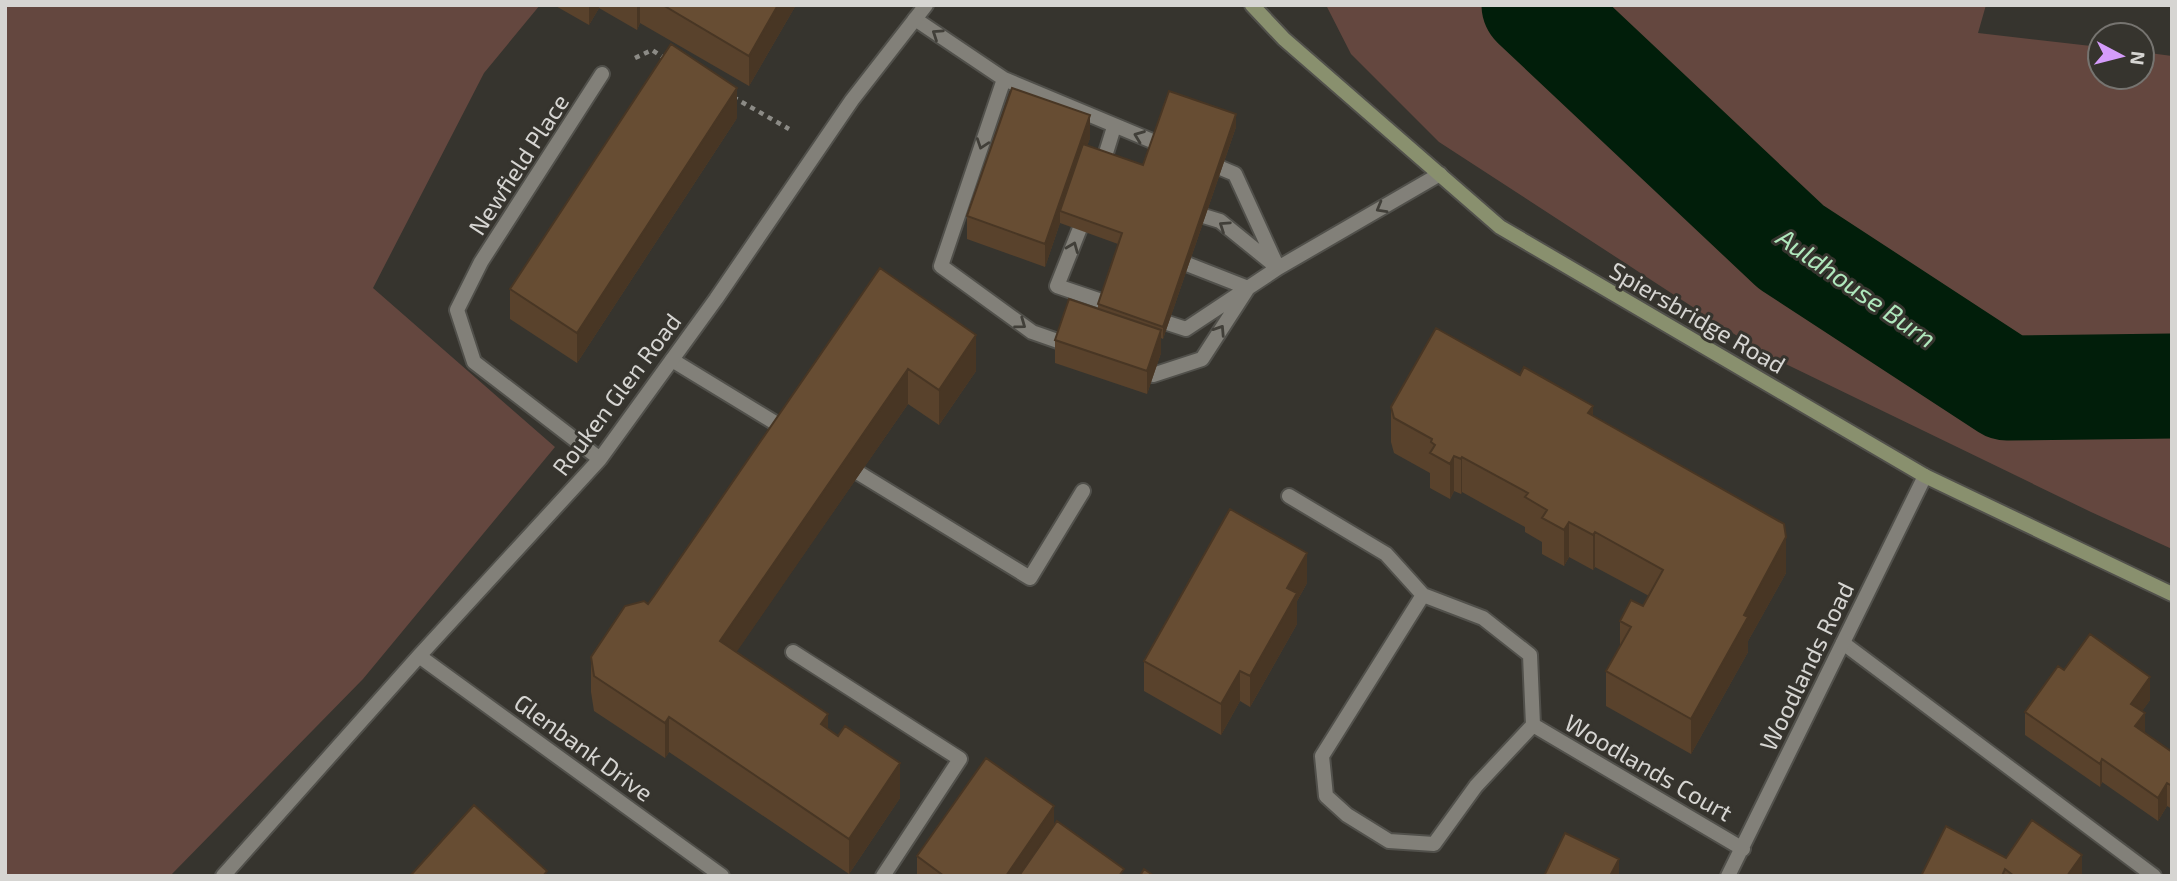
<svg xmlns="http://www.w3.org/2000/svg" width="2177" height="881" font-family="'Exo 2',sans-serif">
<rect width="100%" height="100%" fill="#36342e"/>
<path fill="#64473f" d="M5,5h535l-56,68 -111,215 182,159 -192,232 -193,197h-165z
M1326,5h660l-8,28 122,14v30h42v-25l30,4v493l-81,-37 -326,-158 -326,-212 -88,-88z"/>
<g fill="none" stroke-linecap="round" stroke-linejoin="round">
<path stroke="#011e0a" stroke-width="105" d="M1534,5l257,242 216,141 165,-2"/>
<defs>
<path id="lane" d="M915,19l89,60 165,69
M1004,79l-63,187 91,66 40,14
M1204,161l31,13 43,94 162,-94
M1101,169l13,-42
M1086,213l-29,73 59,20
M1152,318l34,11 92,-61 -58,-47 -33,-10
M672,360l118,72
M1137,369l16,6 49,-16 46,-71 -74,-29
M844,464l186,114 53,-87
M1843,643l311,233
M793,652l167,107 -77,117"/>
<path id="street" d="M600,459l-126,-97 -17,-52 24,-48 121,-188
M1289,496l97,58 37,41
M1423,595l60,23 47,37 3,70 -57,61 -42,58 -45,-3 -42,-26 -21,-19 -4,-40z
M419,656l303,220
M1533,725l210,124
M223,876l196,-220 181,-197 116,-160 136,-199 74,-95
M1728,876l197,-400"/>
<path id="secondary" d="M1252,5l32,34 216,188 425,249 247,118"/>
</defs>
<use href="#lane" stroke="#51504b" stroke-width="18"/>
<use href="#street" stroke="#51504b" stroke-width="18"/>
<use href="#secondary" stroke="#51504b" stroke-width="18"/>
<path stroke="#8c8b86" stroke-width="4.5" stroke-dasharray="5 5" stroke-linecap="butt" d="M635,58l17,-8 15,10
M733,97l56,32"/>
<use href="#lane" stroke="#828079" stroke-width="14"/>
<use href="#street" stroke="#828079" stroke-width="14"/>
<use href="#secondary" stroke="#89906e" stroke-width="14"/>
</g>
<path fill="#59422c" d="M554,5h242l-47,81 -109,-63 -3,7 -38,-22 -10,17z
M737,118l-160,245 -67,-44v-30z
M1236,127l-73,212 -2,-1v15l-14,41 -92,-31v-23l43,-31v-5l20,-60 -58,-21 -15,44 -78,-28v-23l123,-78 -3,8 56,19z
M880,268l96,103 -37,54 -31,-21 -172,248 92,77 72,69 -51,76 -180,-122 -4,6 -71,-47 -3,-19v-35l57,-53z
M1391,407l202,9 193,157 -38,68v11l-57,102 -85,-48v-35l14,-25v-25l23,-15 6,-10 -54,-29 -2,3 -24,-13 -5,9 -22,-12v-12l-17,-10v-5l-63,-35 -1,2 -7,-3 -4,8 -20,-11v-15l-36,-20 -3,-11z
M1307,583l-10,18v23l-47,83 -10,-6 -19,34 -77,-44v-30z
M2064,670l86,30 -8,11 3,22 27,19v57l-5,-3 -9,15 -56,-39 -2,5 -75,-52v-23z
M1054,824l70,52h-207v-20z
M2006,858l76,18h-161z"/>
<path fill="#483624" d="M589,5h10v3l-10,17z
M637,5h3v18l-3,7z
M778,5h18l-47,81v-30z
M737,88v30l-160,245v-30z
M1236,114v13l-73,212v-12z
M1090,115v23l-26,74 -4,-1v12l-15,44v-23z
M1161,330v23l-14,41v-23z
M976,335v36l-37,54v-35z
M908,369v35l-188,272v-35z
M1593,406v35l-5,-28z
M1454,456v35l-4,8v-35z
M1462,457v35l-1,2v-35z
M1569,522v35l-5,9v-36z
M1595,532v35l-2,3v-35z
M1786,537v36l-38,68v11l-57,102v-35l53,-104z
M1307,553v30l-10,18v23l-47,83v-31l37,-88z
M1240,671v30l-19,34v-31z
M2150,677v23l-19,27v-23z
M2145,713v23l-10,-10z
M828,714v35l-7,-25z
M669,717v35l-4,6v-35z
M2102,759v23l-2,5v-23z
M900,763v35l-51,76v-35z
M2167,783v23l-9,15v-23z
M1054,806v23l-32,47h-16z
M2082,855v21h-15z
M1619,859v17h-9z"/>
<path fill="#674d33" stroke="#483624" stroke-width="2" d="M663,5h115l-29,51z
M671,44l66,44 -160,245 -67,-44z
M1012,88l78,27 -45,129 -78,-28z
M1169,91l67,23 -73,213 -65,-23 24,-71 -62,-22 23,-67 60,21z
M880,268l96,67 -37,55 -31,-21 -188,272 108,73 -7,10 17,12 7,-10 55,37 -51,76 -180,-122 -4,6 -71,-47 -3,-19 34,-51 19,-5 4,3 6,-8z
M1069,299l92,31 -14,41 -92,-31z
M1436,328l84,47 4,-8 69,39 -5,7 196,111 2,13 -42,78 4,2 -57,102 -85,-48 25,-44 -11,-6 11,-21 12,6 20,-36 -68,-38 -2,3 -24,-13 -5,8 -22,-12 5,-8 -22,-13 3,-4 -66,-36 -1,2 -7,-3 -4,8 -20,-11 5,-8 -4,-3 1,-3 -38,-21 -3,-11z
M1230,509l77,44 -20,35 10,5 -47,83 -10,-5 -19,33 -77,-43z
M2090,634l60,43 -19,27 14,9 -10,13 37,26v34l-5,-3 -9,15 -56,-39 -2,5 -75,-52 33,-46 6,4z
M986,758l68,48 -48,70h-62l-27,-20z
M474,805l73,66 -4,5h-133z
M2032,820l50,35 -15,21h-53l-9,-7 -3,7h-81l25,-50 60,32z
M1057,821l67,48 -5,7h-100z
M1565,833l54,26 -9,17h-66z
M1144,869l10,7h-14z"/>
<defs><path id="oneway-chevron" d="M-2-3.5L2.5 0L-2 3.5" fill="none" stroke-width="1.6" stroke-linecap="round" stroke-linejoin="round" transform="scale(1.75)"/></defs>
<g stroke="#413f39">
<use href="#oneway-chevron" transform="translate(937 34) rotate(-146)"/>
<use href="#oneway-chevron" transform="translate(1139 136) rotate(-159)"/>
<use href="#oneway-chevron" transform="translate(982 144) rotate(109)"/>
<use href="#oneway-chevron" transform="translate(1381 208) rotate(150)"/>
<use href="#oneway-chevron" transform="translate(1224 226) rotate(-146)"/>
<use href="#oneway-chevron" transform="translate(1073 247) rotate(-68)"/>
<use href="#oneway-chevron" transform="translate(1021 324) rotate(36)"/>
<use href="#oneway-chevron" transform="translate(1220 330) rotate(-57)"/>
</g>
<g text-anchor="middle" dominant-baseline="central" stroke-width="6" stroke-linejoin="round" paint-order="stroke">
<g font-size="24" fill="#d6d5d2" stroke="#36342e">
<text transform="translate(518 164) rotate(-57)">Newfield Place</text>
<text transform="translate(1698 317) rotate(30)">Spiersbridge Road</text>
<text transform="translate(616 394) rotate(-53)">Rouken Glen Road</text>
<text transform="translate(1806 666) rotate(-64)">Woodlands Road</text>
<text transform="translate(584 747) rotate(36)">Glenbank Drive</text>
<text transform="translate(1649 767) rotate(30)">Woodlands Court</text>
</g>
<g font-size="26" font-style="italic" fill="#afe7bc" stroke="#36342e">
<text transform="translate(1857 287) rotate(35)">Auldhouse Burn</text>
</g>
</g>
<rect width="2177" height="881" fill="none" stroke="#d6d5d2" stroke-width="14"/>
<g transform="translate(2121 56) rotate(97)"><circle r="33" fill="#36342e" stroke="#767470" stroke-width="2"/>
<path d="M0-5L12 26L0 18L-12 26Z" fill="#d59cfb"/>
<text y="-10" font-size="19" font-weight="bold" text-anchor="middle" fill="#d6d5d2">N</text>
</g>
</svg>
